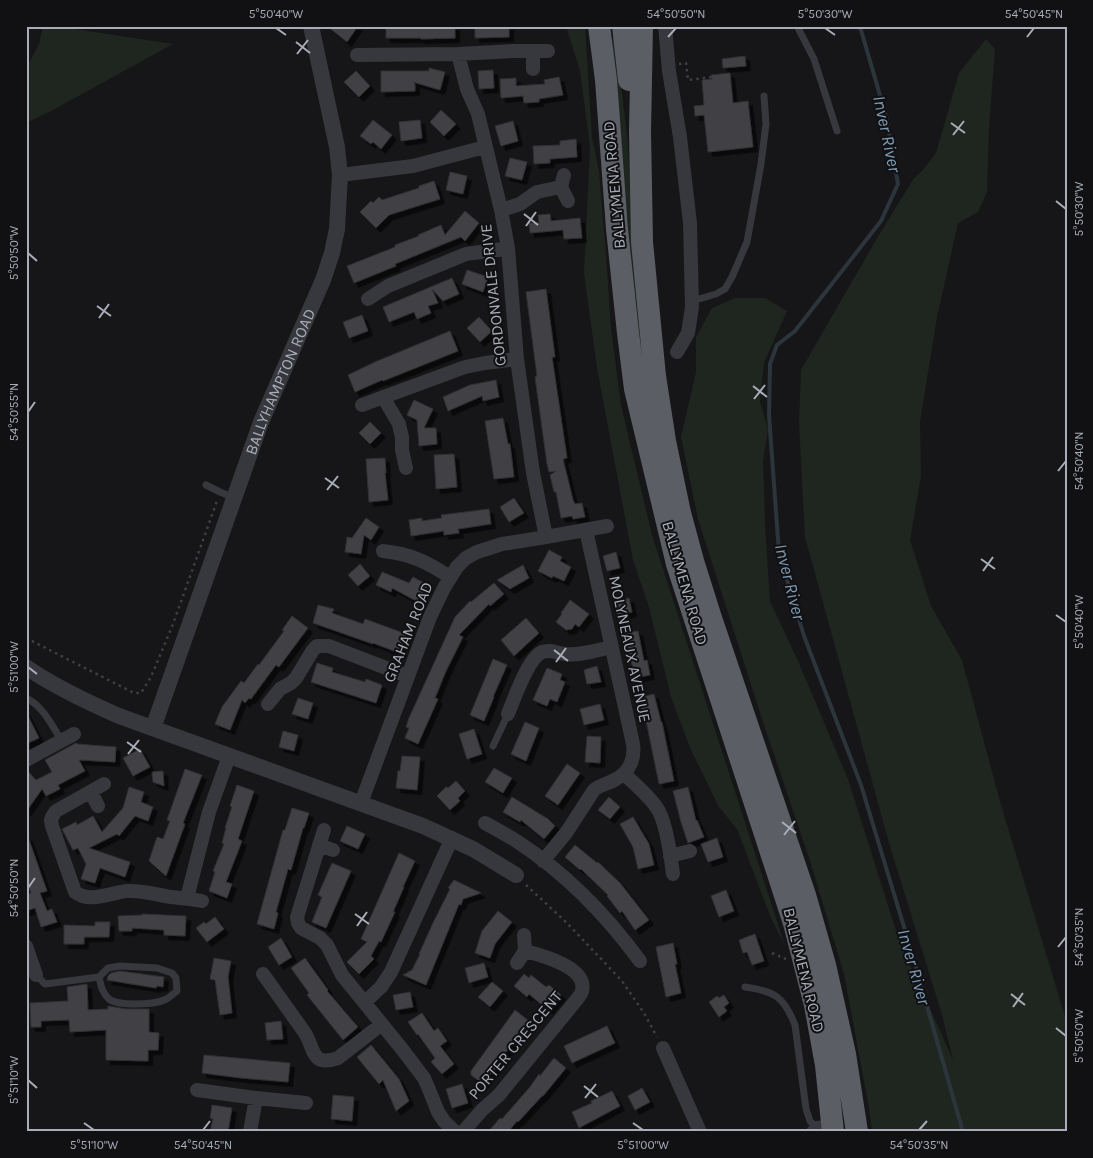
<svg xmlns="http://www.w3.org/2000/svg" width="1093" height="1158" font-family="Karla,sans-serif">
<defs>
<filter id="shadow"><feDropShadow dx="4.5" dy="4.5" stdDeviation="0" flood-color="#0009"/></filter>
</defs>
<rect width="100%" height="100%" fill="#161618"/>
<path fill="#1e261f" d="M43,26h12l118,18 -120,66 -27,13v-54l13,-25z
M566,26h19l7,111 7,35 7,83 5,73 10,77 31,130 133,411 -14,-28 -34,-89 -18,-22 -28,-57 -20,-53 -22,-90 -16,-47 -36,-192 -13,-95 6,-126 -10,-76z
M616,38l12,107 3,65 15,159 -5,1 -30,-331z
M986,39l9,10 -6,78 -2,65 -9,20 -20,11 -21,94 -17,105 1,54 -11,64 21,66 31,54 39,145 66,218v109h-195l-3,-24 -25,-134 -34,-113 -47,-139 -65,-203 -17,-82 15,-65v-35l16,-29 23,-10h30l22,13 -23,52 -4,39 8,27 -5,32 2,63 5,77 28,60 50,118 51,161 54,120 -11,-45 -53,-172 -84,-306 -6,-114 2,-53 75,-130 38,-62 9,-8 13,-17 23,-80z"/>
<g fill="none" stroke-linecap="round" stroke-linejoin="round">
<path stroke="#2c353c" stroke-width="4" d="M858,26l3,4 25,86 12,68 -17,37 -86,110 -18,14 -7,19 -1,51 10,138 25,83 57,149 50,165 52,182"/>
</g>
<path fill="#404145" stroke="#303034" filter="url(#shadow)" d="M327,26h31l-11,16z
M386,26h69v12l-34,1v-1h-35z
M475,26h34v11l-34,1z
M745,56l1,10 -23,2 -1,-9z
M429,68l16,4 -5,18 -27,-8 2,2v7l-34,1v-21h48z
M493,70l1,18 -15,1 -1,-18z
M356,71l14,15 -11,11 -15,-15z
M730,73l3,30 15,-2 5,46 -45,5 -4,-37 -9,1 -1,-10 10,-1 -2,-25 10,-1 -1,-4z
M559,77l4,18 -24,4v3l-15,1 -1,-7 -22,2 -1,-19 16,-1v8l29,-2 -1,-4z
M441,110l15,14 -12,12 -14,-14z
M373,120l19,15 -11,14 -8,-7 -2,2 -11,-8z
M420,120l2,18 -21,3 -2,-19z
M513,121l5,20 -17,5 -6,-20z
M576,139l1,18 -27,2v4l-16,1 -1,-18 27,-1v-4z
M510,158l17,4 -5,18 -17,-4z
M450,172l17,4 -4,18 -17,-4z
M434,181l6,18 -51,16 -13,13 -16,-16 11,-11 2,2 6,-6 3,3 37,-12v-2z
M465,211l14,12 -14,18 -4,-4 -66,27 1,2 -42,17 -7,-17 48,-19v-2l24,-9 -1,-1 23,-10 4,10z
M550,214l1,7 29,-3 2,20 -18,1 -1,-9 -33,3 -1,-10h10l-1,-8z
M467,270l21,7 -5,15 -21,-8z
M452,278l7,16 -16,7 -11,-12 6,14 -10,3 3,7 -14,6 -3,-7 -25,10 -6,-15z
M546,289l9,68h-3l15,101 -4,1 10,41 2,4 7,-1 3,14 -12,2 -1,-3 -11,2 -5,-26h-2l-4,-17 6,-4 -7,1 -2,-8 -12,-87 2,-1 -11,-84z
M362,315l6,16 -19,7 -6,-16z
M479,317l13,14 -12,11 -13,-14z
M450,331l8,20 -75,30 -1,-1 -27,12 -7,-17 27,-13z
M496,380l3,17 -16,4 -1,-5 -34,15 -5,-14 27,-12z
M414,400l19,9 -9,19h12l1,16 -18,2 -2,-26 -10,-5z
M503,418l5,26h2l4,33 -20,2 -9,-58z
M370,422l11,11 -11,11 -11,-11z
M454,454l3,33 -21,2 -2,-34z
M385,458l1,15h-1l3,27 -19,2 -3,-43z
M514,498l10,15 -15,9 -9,-15z
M489,509l2,15 -33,5 1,4 -15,2v-4l-33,5 -2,-16 13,-2v3l20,-3 -1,-3z
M366,518l13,9 -8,13 -7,-5 -3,19 -16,-2 2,-15 5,1z
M549,550l13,7 -2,4 11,6 -7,14 -11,-5 -1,2 -14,-7z
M616,552l4,16 -13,3 -4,-15z
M360,564l10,12 -12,10 -10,-11z
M523,565l6,13 -19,11 -13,-9z
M382,572l27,11 4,-6 15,8 -10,17 -26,-14 -1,4 -15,-7z
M494,583l10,11 -14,12 -1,-2 -30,31 4,2 -17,34 -11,27 3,1 -20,45 -13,-6 4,-10 -3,-1 3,-9 46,-101 15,-16 1,1z
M629,598l3,14 -14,4 -4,-14z
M570,600l19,14 -10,13 -4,-3 -3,5 -6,1 -10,-8 6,-8 -1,-1z
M318,605l16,4 -2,4 31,11 2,-5 41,15 -7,19 -26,-10v1l-60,-21z
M292,616l16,12 -29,39 -3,-2 -25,34 -2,-1 -4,5 -3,-3 -12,30 -15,-6 7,-17 19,-26 3,2 14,-19 1,1 25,-34 -2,-1z
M526,618l13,15 -25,23 -13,-16z
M638,631l6,30 3,-1 3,15 -15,3 -7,-31 -2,1 -3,-15z
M493,659l14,6 -14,32h1l-10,24 -14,-6z
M317,663l16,5 -1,4 33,10 1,-3 16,6 -6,18 -65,-21z
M597,666l4,16 -14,2 -3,-14z
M547,668l15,6 -2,6 5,2 -8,20 -7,-3 -3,7 -14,-6z
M654,694l7,28h1l12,59 -15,3 -15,-73 -2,1 -4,-14z
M298,698l15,5 -5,16 -16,-5z
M600,704l4,16 -20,5 -4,-16z
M26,712l13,26 -13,6z
M525,722l14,6 -13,33 -15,-7z
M474,729l8,25 -15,5 -8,-25z
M283,731l15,4 -4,16 -15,-4z
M587,736l14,1 -1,26 -15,-1z
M76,743l1,1 39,3 -1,15 -36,-2 6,11 -27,14 2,4 -14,7 -4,-7 -16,23v-43l10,11 16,-8 -7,-12z
M140,749l10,18 -17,9 -10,-18z
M402,756l18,1 -3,33 -21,-2 2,-17h2z
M567,764l13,9 -22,32 -13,-9z
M494,768l18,10 -9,15 -18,-11z
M185,769l17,6 -19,48 2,1 -19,52 -17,-15 8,-24 6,2 7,-18 -3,-1z
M163,771l1,15 -11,-4 -1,-10z
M456,781l9,10 -7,7 2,3 -10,9 -13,-14 9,-9 2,1z
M237,785l17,6 -16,48 4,2 -16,41 6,2 -5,14 -18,-7 6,-19 -2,-1 11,-27 -2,-1 4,-15h-1l7,-21 -2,-1z
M129,787l15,5 -3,10 12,5 -5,14 -13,-5 -16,20 -2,-2 -28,14 41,14 -5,15 -25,-9 -5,15 -14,-4 5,-15 -8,-16 -5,2 -11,-21 14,-7 1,3 16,-9 9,16 21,-24z
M688,787l8,34 1,-1 7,17 -16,6 -7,-21 -8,-31z
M512,797l36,22 7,7 -11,13 -23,-19 -1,2 -17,-10z
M609,797l11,10 -10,12 -12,-9z
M292,808l17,5 -5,15h-1l-12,42 -3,-1 -12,43 2,1 -4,16 -17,-5 26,-94h2z
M633,817l16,27 5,21 -16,4 -5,-22 -13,-23z
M347,826l18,8 -7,15 -18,-8z
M26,837h2l19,54 -7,2 7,18 5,-2 5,13 -16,5 -6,-19 -9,3v-16l5,-2 -5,-14z
M717,838l6,19 -15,5 -7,-18z
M575,845l22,18 1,-1 22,21 29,37 -14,10 -13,-19 -2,2 -13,-17 1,-1 -27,-26 -1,1 -15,-13z
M399,853l16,8 -12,26h1l-11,25h2l-14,30 -2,-1 -8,15 3,3 -15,15 -12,-12 20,-20 -6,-3z
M332,863l19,8 -25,57 -14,-6 10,-25 -4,-2z
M454,880l27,13 -18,6 -2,6 -2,-1 -33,81 -23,-10 9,-5 8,-16h-1l14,-31 17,-34 -2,-1z
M726,890l8,21 -15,6 -8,-21z
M498,911l14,11 -17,22 -5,14 -15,-5 7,-22z
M142,914l44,2 -1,20 -21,-1v-5l-32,-2v3h-13l-1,-15 24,-1z
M215,917l9,12 -17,13 -11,-14 8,-6 2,2z
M95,922h15l-1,15h-25v7h-20v-19l31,1z
M755,934l9,27 -12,4 -5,-13 -4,1 -4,-13z
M281,938l11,19 -13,8 -11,-18z
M673,943l4,21h-2l6,29 -15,4 -10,-50z
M214,958l17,3 -3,16 4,36 -12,2 -5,-35 -5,-1z
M305,958l23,32 -1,1 31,36 -15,13 -36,-45 2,-2 -18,-25z
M484,963l4,14 -19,6 -4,-15z
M120,971l44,6 -1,10 -6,-1 -1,2 -49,-8 1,-4 3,-3z
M524,974l5,4 2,-3 15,12 3,-2 12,10 -13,15 -19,-16 -2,3 -13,-11z
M492,982l11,9 -13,16 -12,-10z
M87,984l1,26 20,-1v-3l18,3h23v23l10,1 -1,17h-10v11l-42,-1v-30l-36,2 -1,-12 -28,1v6h-10l-1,-24 38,-2 -1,-14z
M410,992l3,15 -17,3 -3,-15z
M724,995l5,8 -5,4 3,4 -8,6 -10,-15 8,-6 2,2z
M515,1010l15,12 -36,45 2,1 -13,16 -12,-9v-4z
M422,1013l12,18 4,-3 9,13 -7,5 14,18 -12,10 -11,-12 4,-4 -17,-24 -1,1 -9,-13z
M281,1021l2,18 -16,1 -2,-17z
M607,1026l8,17 -43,20 -8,-17z
M371,1045l28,34 10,22 -13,10 -13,-31 -4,4 -22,-27z
M204,1055l86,8 -2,19 -47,-4 -39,-5z
M554,1058l12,10 -23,28h-1l-24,26 -1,-1 -9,11h-20l12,-14 2,1 28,-32 9,-13 1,2z
M462,1084l6,19 -16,5 -6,-19z
M642,1088l8,14 -15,8 -7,-14z
M612,1091l8,15 -41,22 -7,-16 20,-9 -1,-2z
M333,1095l21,2 -2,24 -21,-2z
M212,1105l20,3 -4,24h-18l3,-13 -3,-1z"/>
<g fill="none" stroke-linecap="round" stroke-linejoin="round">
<path stroke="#3d3f44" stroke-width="2.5" stroke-dasharray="2.5 4" stroke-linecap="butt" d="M679,64l7,-1 2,17 24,-3
M26,638l108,55h7l10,-16 22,-53 44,-123
M526,885l41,38 55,58 22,32 13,24
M772,953l14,6"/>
<path stroke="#37383d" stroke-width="7" d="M797,26l17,33 23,72
M692,301l24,-7 9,-5 7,-12 15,-35 14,-78 5,-40 -2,-28
M206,485l14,7 15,6
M26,698c17,8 26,28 36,43
M493,746l15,-32
M36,975l9,9 54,-7 9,-9 12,-2 37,2 15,5 4,5 1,13c-4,3 -9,8 -13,9 -11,5 -47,6 -55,-1 -7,-6 -8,-14 -10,-22
M745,987c30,4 39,10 50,38l11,84 4,12 7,7"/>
<path stroke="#37383d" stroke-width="14" d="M665,26l4,45 11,66 10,86 2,84 -4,26 -11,19
M458,54l9,35 11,25 23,96 7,38 9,111 16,114 13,64
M357,55l101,-1 55,-3h35
M533,69v-18
M340,175l73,-9 72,-19
M564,175l-3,12 7,14
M501,210l19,-6 17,-12 24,-5
M368,299l20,-13 78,-32 42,-6
M383,397l16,27 1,5 2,8v13l4,18
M362,405l103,-38 20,-4 32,-4
M383,551c28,3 44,11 67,26
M268,704l12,-15 11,-6 5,-5 17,-28 4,-4h12l78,30
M508,714c6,-15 20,-56 34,-62 7,-3 15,1 23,2 15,2 32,-4 47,-7
M26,760l48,-26
M624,774c11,10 25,22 33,34 9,13 14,50 16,66
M104,784l-48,27 -4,6 -1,3 1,6 23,66c15,12 37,0 53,-1 15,-1 29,4 43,6 10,1 21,2 31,4
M91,792l7,14
M361,803l69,-186 14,-29 13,-21 9,-9 11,-6 25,-8 44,-7 61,-11
M485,823c11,6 22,12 33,19 47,31 89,74 122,119
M324,830l-27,87 1,6 3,5 19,10 7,7 15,30 60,74 22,29 4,9 10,25 6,9 11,11
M319,845l14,5
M670,856l20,-5
M543,861l23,-28 28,-43c7,-6 15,-6 22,-11 14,-7 19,-21 17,-35l-47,-214
M187,898l22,-86 20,-56
M26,946l10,29
M517,963l8,-12 -1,-16
M263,974l42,59c10,17 6,34 33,25l44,-34
M365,1002l16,-15 10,-15 61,-134
M663,1048l37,84
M197,1090l59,8 50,5
M250,1132l6,-34
M463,1132l19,-22 17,-15 79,-97c2,-3 4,-5 4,-7 6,-24 -42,-36 -57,-40
M813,1132l4,-4 16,-2"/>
<g stroke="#37383d" stroke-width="16">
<path d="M26,667c29,20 61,35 93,49l304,110 50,23 43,26"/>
<path id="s1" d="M153,728l108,-306 62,-142 9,-27 5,-24 3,-54 -3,-28 -26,-121"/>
</g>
<path stroke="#5b5e65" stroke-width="22" d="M599,26l7,54 11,149 11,104 7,56 42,175 117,359 21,82 11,60 7,67
M623,26l6,54
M642,26l-2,106 2,110 13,134 10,65 15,72 13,48 18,57 94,277 20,70 20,89 12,78"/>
</g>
<path fill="none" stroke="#a8adb8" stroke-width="2" d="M276,28l10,7M825,28l10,7M668,37l8,-9M1027,37l7,-9M296,42l14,11M297,54l11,-14M951,123l14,10M953,135l11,-14M1056,201l10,8M524,214l14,11M526,226l10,-14M28,253l9,8M97,306l14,10M99,318l10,-14M753,386l14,11M754,399l11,-14M28,412l7,-10M1058,471l8,-10M325,478l14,10M327,490l11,-14M981,559l14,10M983,571l10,-14M1056,615l10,7M554,650l14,11M556,662l10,-14M28,667l9,7M127,742l14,10M128,754l11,-14M782,822l14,11M784,835l11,-14M28,888l7,-10M355,914l14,10M357,926l10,-14M1058,947l8,-10M1011,994l14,11M1013,1007l10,-14M1056,1028l10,8M28,1080l9,8M584,1086l14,11M585,1098l11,-14M84,1123l10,7M633,1123l10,7M203,1130l7,-9M919,1130l8,-9"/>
<g text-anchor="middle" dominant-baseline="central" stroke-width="4" stroke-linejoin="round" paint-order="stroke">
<g font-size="16" fill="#a8adb8" stroke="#111113">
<text transform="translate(614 185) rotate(-95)">BALLYMENA ROAD</text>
<text transform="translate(493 295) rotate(-96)">GORDONVALE DRIVE</text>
<text stroke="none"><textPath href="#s1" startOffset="369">BALLYHAMPTON ROAD</textPath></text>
<text transform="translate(685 583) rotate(74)">BALLYMENA ROAD</text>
<text transform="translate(408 632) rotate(-68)">GRAHAM ROAD</text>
<text transform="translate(630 649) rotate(78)">MOLYNEAUX AVENUE</text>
<text transform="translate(804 970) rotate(76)">BALLYMENA ROAD</text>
<text transform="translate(515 1045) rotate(-50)">PORTER CRESCENT</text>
</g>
<g font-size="18" font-style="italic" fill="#7f9bb3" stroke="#111113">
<text transform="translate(887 134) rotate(78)">Inver River</text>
<text transform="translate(790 582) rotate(76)">Inver River</text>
<text transform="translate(914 967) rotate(74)">Inver River</text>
</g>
</g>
<rect width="1093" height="1158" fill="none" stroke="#111113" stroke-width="55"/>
<rect x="28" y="28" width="1038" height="1102" fill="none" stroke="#a8adb8" stroke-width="2"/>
<g font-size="12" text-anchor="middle" fill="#a8adb8">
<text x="276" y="18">5°50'40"W</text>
<text x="676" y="18">54°50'50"N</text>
<text x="825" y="18">5°50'30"W</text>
<text x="1034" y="18">54°50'45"N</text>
<text transform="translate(1079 209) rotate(-90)" y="4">5°50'30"W</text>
<text transform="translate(14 253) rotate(-90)" y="4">5°50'50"W</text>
<text transform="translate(14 412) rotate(-90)" y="4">54°50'55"N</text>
<text transform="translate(1079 461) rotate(-90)" y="4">54°50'40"N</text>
<text transform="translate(1079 622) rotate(-90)" y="4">5°50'40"W</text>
<text transform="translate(14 667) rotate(-90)" y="4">5°51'00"W</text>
<text transform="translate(14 888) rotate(-90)" y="4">54°50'50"N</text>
<text transform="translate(1079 937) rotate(-90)" y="4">54°50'35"N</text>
<text transform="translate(1079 1036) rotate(-90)" y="4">5°50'50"W</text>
<text transform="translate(14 1080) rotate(-90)" y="4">5°51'10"W</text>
<text x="94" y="1149">5°51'10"W</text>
<text x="203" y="1149">54°50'45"N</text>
<text x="643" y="1149">5°51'00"W</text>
<text x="919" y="1149">54°50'35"N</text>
</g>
</svg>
